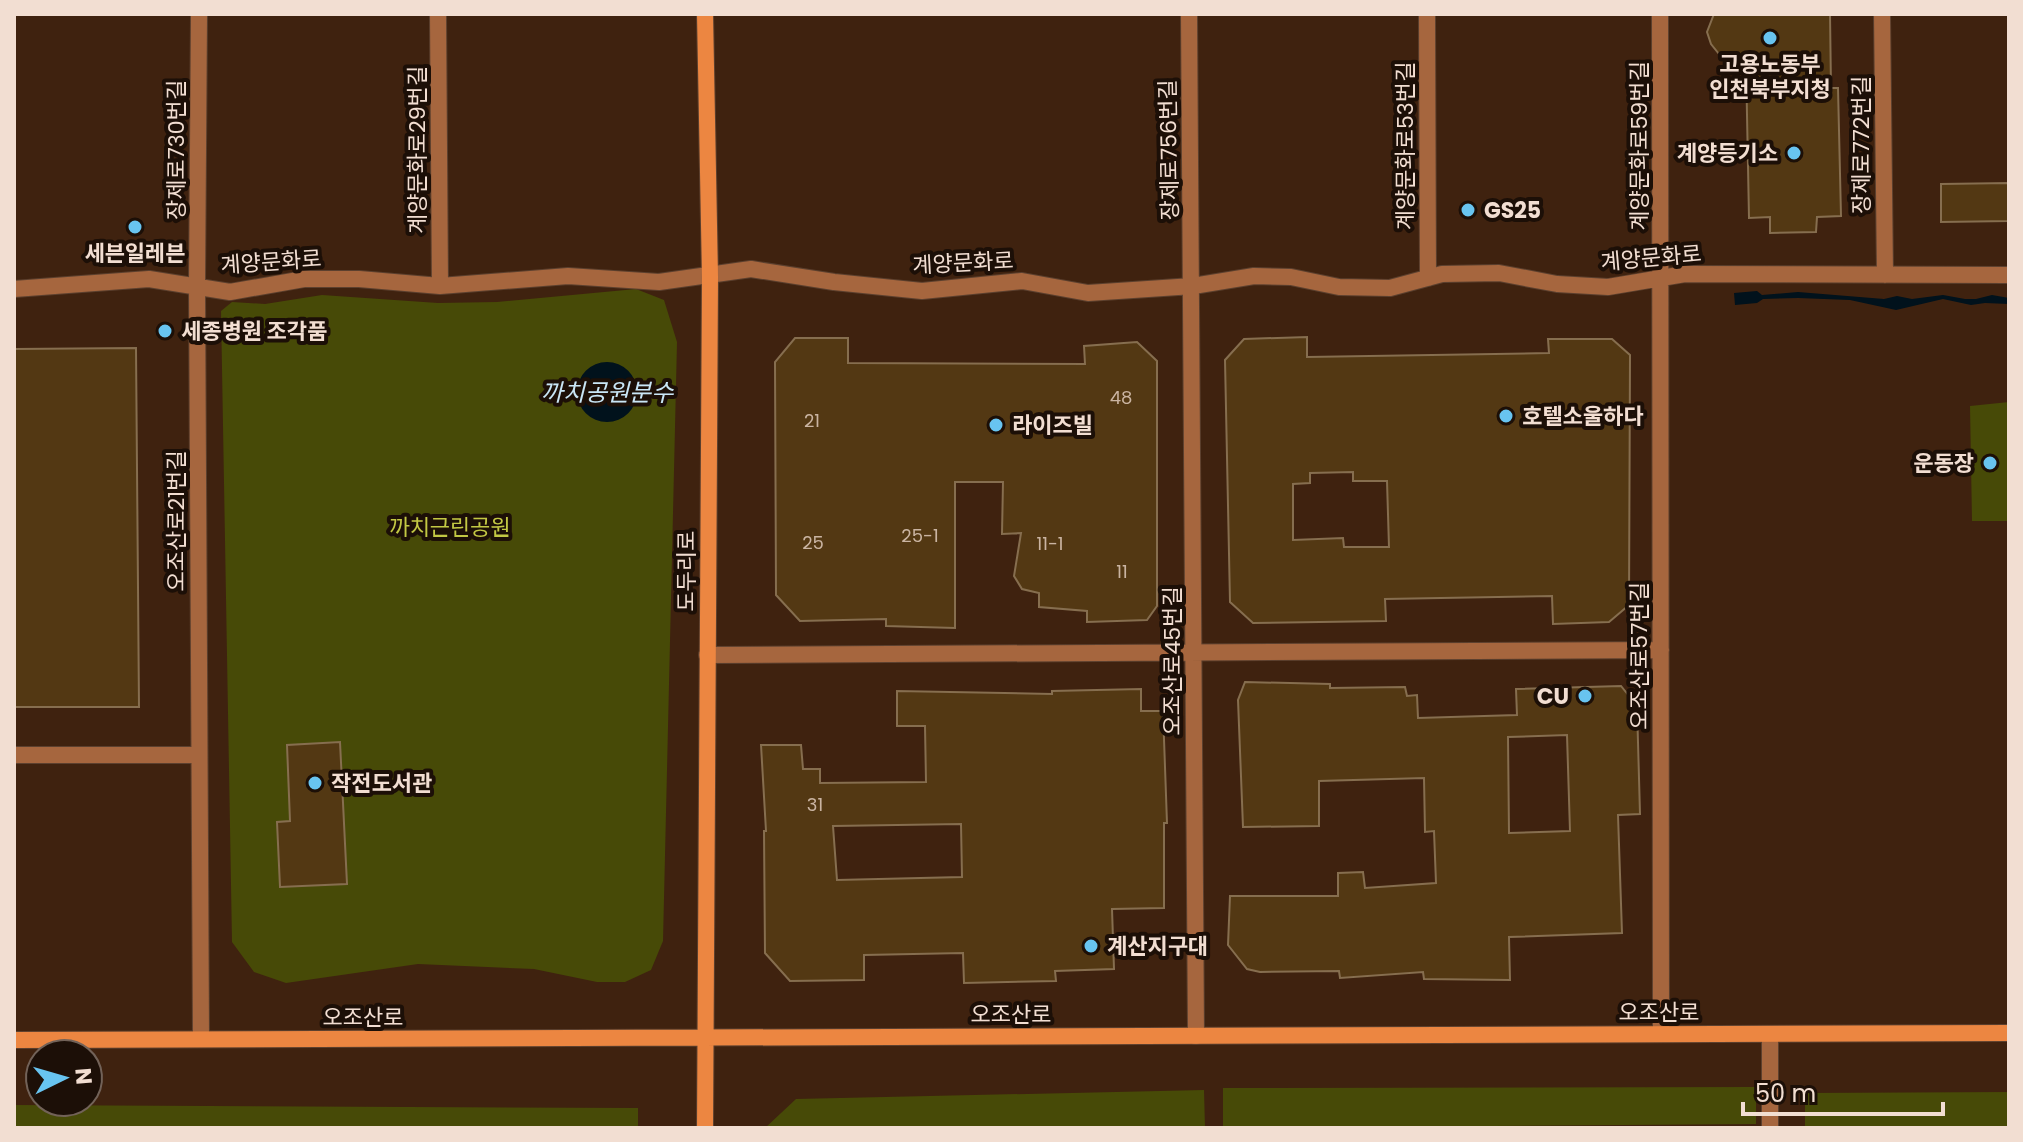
<svg xmlns="http://www.w3.org/2000/svg" width="2023" height="1142" font-family="Poppins,'Noto Sans KR',sans-serif">
<rect width="100%" height="100%" fill="#3f220f"/>
<path fill="#474a07" d="M636,289l28,11 13,42 -14,599 -12,29 -26,12h-28l-63,-13 -116,-5 -132,19 -32,-11 -22,-30 -11,-631 11,-9 33,2 57,-9 116,8 59,-1z
M2009,402v119h-37l-2,-115z
M1756,1087v37l-533,4v-40z
M1204,1090l1,38h-440l31,-29z
M2009,1092v36h-204v-35z
M14,1105l624,3v20h-624z"/>
<path fill="#01121c" d="M1757,291l5,4 36,-3 86,7 13,-3 15,3 31,-4 22,4h11l16,-4 17,3v6l-24,-1 -14,2 -28,-6 -47,11 -46,-10 -52,-2 -35,1 -6,4 -22,2 -1,-12z
M577 392a30 30 0 1 1 60 0a30 30 0 1 1-60 0Z"/>
<path fill="#533813" stroke="#866e4f" stroke-width="2" fill-rule="evenodd" d="M1714,14h116l1,74h7l3,128 -24,1 -1,15 -46,1v-16l-21,1 -3,-155 -27,-9 -8,-10 -4,-12z
M2009,183v38l-68,1v-38z
M1307,337v20l242,-4 -1,-14h64l18,16 -1,250 -20,17 -56,2 -1,-28 -167,3 1,22 -133,2 -23,-21 -5,-242 19,-21zM1353,472v9h34l2,66h-45l-1,-9 -50,2v-56l17,-1v-10z
M795,338h53v25l237,1 -1,-18 53,-4 20,19v245l-10,14 -60,2v-11l-48,-4v-14l-17,-4 -8,-13 7,-43 -19,1 1,-52h-48v146l-69,-2v-7l-86,2 -24,-26 -1,-233z
M136,348l3,359h-125v-358z
M1245,682l85,2v4l75,-1 2,9 10,-1 1,23 99,-3 -1,-26 105,-3 16,20 3,108 -22,1 4,118 -113,4 1,43 -86,-1 -1,-7 -83,6 -1,-7 -79,1 -13,-3 -19,-24 2,-49h108v-23l25,-1 2,16 71,-5 -2,-52 -9,1 -1,-54 -105,3v45l-76,1 -5,-127zM1567,735l3,96 -61,2 -1,-96z
M1141,689v22h22l4,112h-3v85l-52,1 2,60 -59,2 1,10 -92,2 -1,-30 -99,2v25l-74,1 -25,-28 -1,-122h2l-5,-86h40l2,24h17v14l106,-1 -1,-56h-28v-35l155,3v-3zM961,824l1,53 -125,3 -4,-54z
M340,742l7,142 -67,3 -3,-65 13,-1 -3,-76z"/>
<g fill="none" stroke-linecap="round" stroke-linejoin="round">
<defs>
<path id="street" d="M199,14l-2,272 4,753
M438,14l2,272
M1189,14l7,1022
M1427,14l1,264
M1660,14l1,1020
M1882,14l3,261
M14,289l135,-10 81,13 74,-13h55l81,7 128,-10 91,6 92,-13 83,13 88,9 100,-10 66,12 105,-7 61,-10 37,1 48,10 51,1 52,-14 57,-1 58,11 51,3 77,-13 324,1
M707,655l954,-5
M14,755h185
M1770,1034v94"/>
<path id="secondary" d="M14,1040l1995,-7
M705,1128l5,-851 -5,-263"/>
</defs>
<use href="#street" stroke="#5c402e" stroke-width="18"/>
<use href="#secondary" stroke="#5c402e" stroke-width="18"/>
<use href="#street" stroke="#a6663e" stroke-width="16"/>
<use href="#secondary" stroke="#ec8641" stroke-width="16"/>
</g>
<g fill="#68c4f0" stroke="#1c0f07" stroke-width="3">
<circle cx="1770" cy="38" r="8"/>
<circle cx="1794" cy="153" r="8"/>
<circle cx="1468" cy="210" r="8"/>
<circle cx="135" cy="227" r="8"/>
<circle cx="165" cy="331" r="8"/>
<circle cx="1506" cy="416" r="8"/>
<circle cx="996" cy="425" r="8"/>
<circle cx="1990" cy="463" r="8"/>
<circle cx="1585" cy="696" r="8"/>
<circle cx="315" cy="783" r="8"/>
<circle cx="1091" cy="946" r="8"/>
</g>
<g text-anchor="middle" dominant-baseline="central" stroke-width="8" stroke-linejoin="round" paint-order="stroke">
<g font-size="18" fill="#cab4a2">
<text x="1121" y="397">48</text>
<text x="812" y="420">21</text>
<text x="920" y="535">25-1</text>
<text x="813" y="542">25</text>
<text x="1050" y="543">11-1</text>
<text x="1122" y="571">11</text>
<text x="815" y="804">31</text>
</g>
<g font-size="22" font-weight="bold" fill="#f2ded2" stroke="#1c0f07" text-anchor="start">
<text x="1770" y="64" text-anchor="middle">고용노동부<tspan x="1770" dy="25">인천북부지청</tspan></text>
<text x="1778" y="153" text-anchor="end">계양등기소</text>
<text x="1484" y="210">GS25</text>
<text x="135" y="253" text-anchor="middle">세븐일레븐</text>
<text x="181" y="331">세종병원 조각품</text>
<text x="1522" y="416">호텔소울하다</text>
<text x="1012" y="425">라이즈빌</text>
<text x="1974" y="463" text-anchor="end">운동장</text>
<text x="1569" y="696" text-anchor="end">CU</text>
<text x="331" y="783">작전도서관</text>
<text x="1107" y="946">계산지구대</text>
</g>
<g font-size="22" fill="#f2ded2" stroke="#1c0f07">
<text transform="translate(1861 145) rotate(-90)">장제로772번길</text>
<text transform="translate(1405 146) rotate(-90)">계양문화로53번길</text>
<text transform="translate(1639 146) rotate(-90)">계양문화로59번길</text>
<text transform="translate(176 150) rotate(-90)">장제로730번길</text>
<text transform="translate(417 150) rotate(-90)">계양문화로29번길</text>
<text transform="translate(1169 150) rotate(-91)">장제로756번길</text>
<text transform="translate(1651 258) rotate(-5)">계양문화로</text>
<text transform="translate(271 262) rotate(-4)">계양문화로</text>
<text transform="translate(963 263) rotate(-3)">계양문화로</text>
<text transform="translate(176 521) rotate(-90)">오조산로21번길</text>
<text transform="translate(686 571) rotate(-90)">도두리로</text>
<text transform="translate(1639 656) rotate(-90)">오조산로57번길</text>
<text transform="translate(1172 661) rotate(-90)">오조산로45번길</text>
<text x="1659" y="1012">오조산로</text>
<text x="1011" y="1014">오조산로</text>
<text x="363" y="1017">오조산로</text>
</g>
<g font-size="22" fill="#c3c844" stroke="#1c0f07">
<text x="450" y="527">까치근린공원</text>
</g>
<g font-size="24" font-style="italic" fill="#c9e6f6" stroke="#1c0f07">
<text x="607" y="392">까치공원분수</text>
</g>
</g>
<rect width="2023" height="1142" fill="none" stroke="#f2ded2" stroke-width="32"/>
<g transform="translate(64 1078) rotate(85)"><circle r="38" fill="#1c0f07" stroke="#726258" stroke-width="2"/>
<path d="M0-6L14 30L0 20L-14 30Z" fill="#68c4f0"/>
<text y="-12" font-size="22" font-weight="bold" text-anchor="middle" fill="#f2ded2">N</text>
</g>
<path d="M1743 1102v12h200v-12" fill="none" stroke="#f2ded2" stroke-width="4"/>
<text x="1755" y="1102" font-size="24" fill="#f2ded2" stroke="#1c0f07" stroke-width="6" paint-order="stroke">50 m</text>
</svg>
